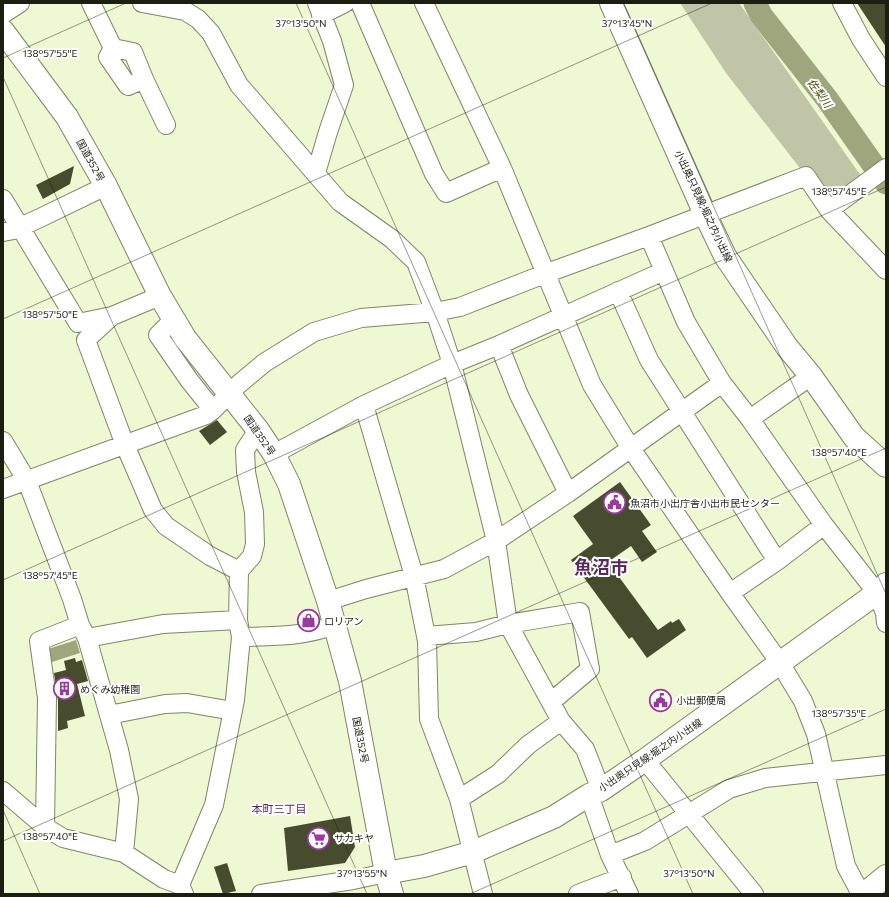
<svg xmlns="http://www.w3.org/2000/svg" width="889" height="897" font-family="Commissioner,'Noto Sans JP',sans-serif">
<rect width="100%" height="100%" fill="#f0f7d3"/>
<path fill="#c0c5a8" d="M680,3h59l127,180 -37,27 -23,-34 -80,-103z"/>
<path fill="#9fa67d" d="M76,640l4,13 -28,9 -4,-13z"/>
<g fill="none" stroke-linecap="round" stroke-linejoin="round">
<path stroke="#9fa67d" stroke-width="23" d="M755,3l6,12 66,84 59,84"/>
</g>
<path fill="#474c2e" d="M857,3h29v44z
M74,166l-4,18 -27,15 -7,-14z
M217,420l10,12 -17,13 -11,-14z
M620,482l31,43 -9,6 15,21 -15,10 -11,-16 -23,16 50,68 13,-9 1,2 7,-4 7,11 -39,28 -15,-21 -3,2 -58,-79 22,-16 -20,-28z
M75,658l1,4 6,-2 6,21 -11,3 8,32 -18,5 1,7 -10,3v-30l-4,-28 12,-3 -2,-9z
M350,816l5,31 -10,16 -57,8 -4,-43z
M227,863l9,28 -13,3 -9,-27z"/>
<g fill="none" stroke-linecap="round" stroke-linejoin="round">
<defs>
<path id="minor" d="M91,3l22,45 20,4 11,27 -16,7 -20,-29 5,-9
M142,3l43,8 13,8 13,14 28,52 101,117 52,37 24,23 19,50 17,52 44,177 12,83 53,97 24,28 16,41
M360,3l74,171 12,19 56,-25
M424,3l78,165 90,217 38,62 100,146 50,70 23,38 13,33 30,132 15,28
M842,3l19,36 25,38
M3,14l17,-11
M321,15l24,-12
M144,79l22,46
M316,173l12,-41 16,-47 -12,-44 -15,-38
M3,199l75,124 34,-7 48,-20
M829,210l57,-42
M3,232l11,-2 28,-13 64,-31
M649,236l37,86 36,61 28,36 74,106 53,68 8,20 1,10
M618,291l31,69 128,201
M112,316l-26,24 39,105 28,65 13,16 44,30 29,15
M174,319l-16,16 31,45 24,30
M499,345l20,50 49,98
M364,405l50,171 13,65 2,78 30,80 24,95
M750,419l61,-43
M3,441l24,40 45,118 8,26 7,13 32,112 10,49 -5,54
M274,454l90,-49 88,-41 47,-19 165,-74
M3,489l203,-74 7,-5 26,-26 25,-21 50,-31 47,-14 74,-6 25,-5 87,-34 102,-37 157,-60 23,34 57,60
M730,593l47,-32 47,-36
M328,601l38,-12 78,-20 52,-28 72,-48 154,-110
M426,636l50,-4 32,-8 72,-12 10,57 -39,33
M241,637c32,-1 63,0 93,-12
M87,638l76,-14 75,-4
M109,715l56,-11 22,-1 46,8
M645,760l109,134
M3,791l42,36 18,11 61,15 40,26 16,6 4,9
M589,795l21,60 19,39
M459,799l39,-25 30,-29 33,-24
M45,827l2,-129 -8,-57 41,-16
M610,855l35,-14 84,-52 36,-11 121,-13
M180,885l34,-80 21,-105 6,-63 -3,-17 1,-49 13,-15 3,-12 -1,-32 -8,-40 -1,-22 13,-20
M261,894l92,-14 33,-7
M578,894l44,-17"/>
<path id="major" d="M611,3l94,211 20,42 62,91 24,29 43,61 32,29
M386,873l38,-7 49,-14 81,-35 35,-22 12,-5 44,-30 232,-167 9,-9
M864,894l22,-18"/>
<path id="highway" d="M3,31l64,86 39,69 54,110 25,42 73,92 16,24 15,30 39,117 22,80 36,192 6,21"/>
</defs>
<use href="#minor" stroke="#808565" stroke-width="20"/>
<use href="#major" stroke="#808565" stroke-width="24"/>
<use href="#highway" stroke="#808565" stroke-width="24"/>
<use href="#minor" stroke="#fff" stroke-width="18"/>
<use href="#major" stroke="#fff" stroke-width="22"/>
<use href="#highway" stroke="#fff" stroke-width="22"/>
</g>
<path fill="none" stroke="#1c1e11" stroke-width="1" stroke-opacity="0.45" d="M296,3l397,891M623,3l263,591M3,58l123,-55M3,77l364,817M3,319l709,-316M3,580l883,-393M3,810l37,84M3,841l883,-393M470,894l416,-185"/>
<defs>
<symbol id="civic-ring" viewBox="-11 -11 22 22"><circle r="9.5" fill="#fff" stroke="#9b39a0" stroke-width="1.5"/><path d="M-.6-6.5H3V-4.5H.6V-3L4-1V1h2V6H-6V1h2V-1L-.6-3ZM-1.2 2.5V6h2.4V2.5Z" fill="#9b39a0"/></symbol>
<symbol id="shop-ring" viewBox="-11 -11 22 22"><circle r="9.5" fill="#fff" stroke="#9b39a0" stroke-width="1.5"/><path d="M-5-2.5h2.3a2.7 3.5 0 0 1 5.4 0H5L5.5 6h-11ZM-1.5-2.5h3a1.5 2.3 0 0 0-3 0Z" fill="#9b39a0"/></symbol>
<symbol id="building-ring" viewBox="-11 -11 22 22"><circle r="9.5" fill="#fff" stroke="#9b39a0" stroke-width="1.5"/><path d="M-4-6H4V6H1V3H-1V6H-4ZM-2.5-4.3h1.7v1.8h-1.7ZM.8-4.3h1.7v1.8H.8ZM-2.5-1h1.7V.8h-1.7ZM.8-1h1.7V.8H.8Z" fill="#9b39a0"/></symbol>
<symbol id="supermarket-ring" viewBox="-11 -11 22 22"><circle r="9.5" fill="#fff" stroke="#9b39a0" stroke-width="1.5"/><path d="M-6-5.5h2.5l.6 2H6L4.5 2H-2.5L-4.4-4H-6ZM-1.5 3.2a1.3 1.3 0 1 0 .1 0ZM3 3.2a1.3 1.3 0 1 0 .1 0Z" fill="#9b39a0"/></symbol>
</defs>
<g fill-rule="evenodd">
<use href="#civic-ring" x="602" y="490" width="25" height="25"/>
<use href="#shop-ring" x="296" y="608" width="25" height="25"/>
<use href="#building-ring" x="52" y="676" width="25" height="25"/>
<use href="#civic-ring" x="648" y="688" width="25" height="25"/>
<use href="#supermarket-ring" x="306" y="826" width="25" height="25"/>
</g>
<g text-anchor="middle" dominant-baseline="central" stroke-width="4" stroke-linejoin="round" paint-order="stroke">
<g font-size="10" fill="#1c1e11" stroke="#fff">
<text transform="translate(91 160) rotate(61)">国道352号</text>
<text transform="translate(704 206) rotate(65)">小出奥只見線;堀之内小出線</text>
<text transform="translate(260 435) rotate(55)">国道352号</text>
<text transform="translate(361 740) rotate(79)">国道352号</text>
<text transform="translate(650 755) rotate(-34)">小出奥只見線;堀之内小出線</text>
</g>
<g font-size="10" fill="#1c1e11" stroke="#fff" text-anchor="start">
<text x="630" y="503">魚沼市小出庁舎小出市民センター</text>
<text x="324" y="621">ロリアン</text>
<text x="80" y="689">めぐみ幼稚園</text>
<text x="676" y="700">小出郵便局</text>
<text x="334" y="838">サカキヤ</text>
</g>
<g font-size="11" font-style="italic" fill="#424800" stroke="#fff">
<text transform="translate(820 93) rotate(54)">佐梨川</text>
</g>
<g font-size="11" fill="#5a2a5c" stroke="#fff">
<text x="279" y="808">本町三丁目</text>
</g>
<g font-size="18" font-weight="bold" fill="#5a2a5c" stroke="#fff">
<text x="601" y="567">魚沼市</text>
</g>
</g>
<g font-size="10" text-anchor="middle" fill="#1c1e11" stroke="#fff" stroke-width="4" stroke-linejoin="round" paint-order="stroke">
<text x="301" y="27">37°13'50"N</text>
<text x="627" y="27">37°13'45"N</text>
<text x="50" y="57">138°57'55"E</text>
<text x="839" y="195">138°57'45"E</text>
<text x="50" y="318">138°57'50"E</text>
<text x="839" y="456">138°57'40"E</text>
<text x="50" y="579">138°57'45"E</text>
<text x="839" y="717">138°57'35"E</text>
<text x="50" y="840">138°57'40"E</text>
<text x="362" y="877">37°13'55"N</text>
<text x="689" y="877">37°13'50"N</text>
</g>
<rect width="889" height="897" fill="none" stroke="#1c1e11" stroke-width="8"/>
</svg>
